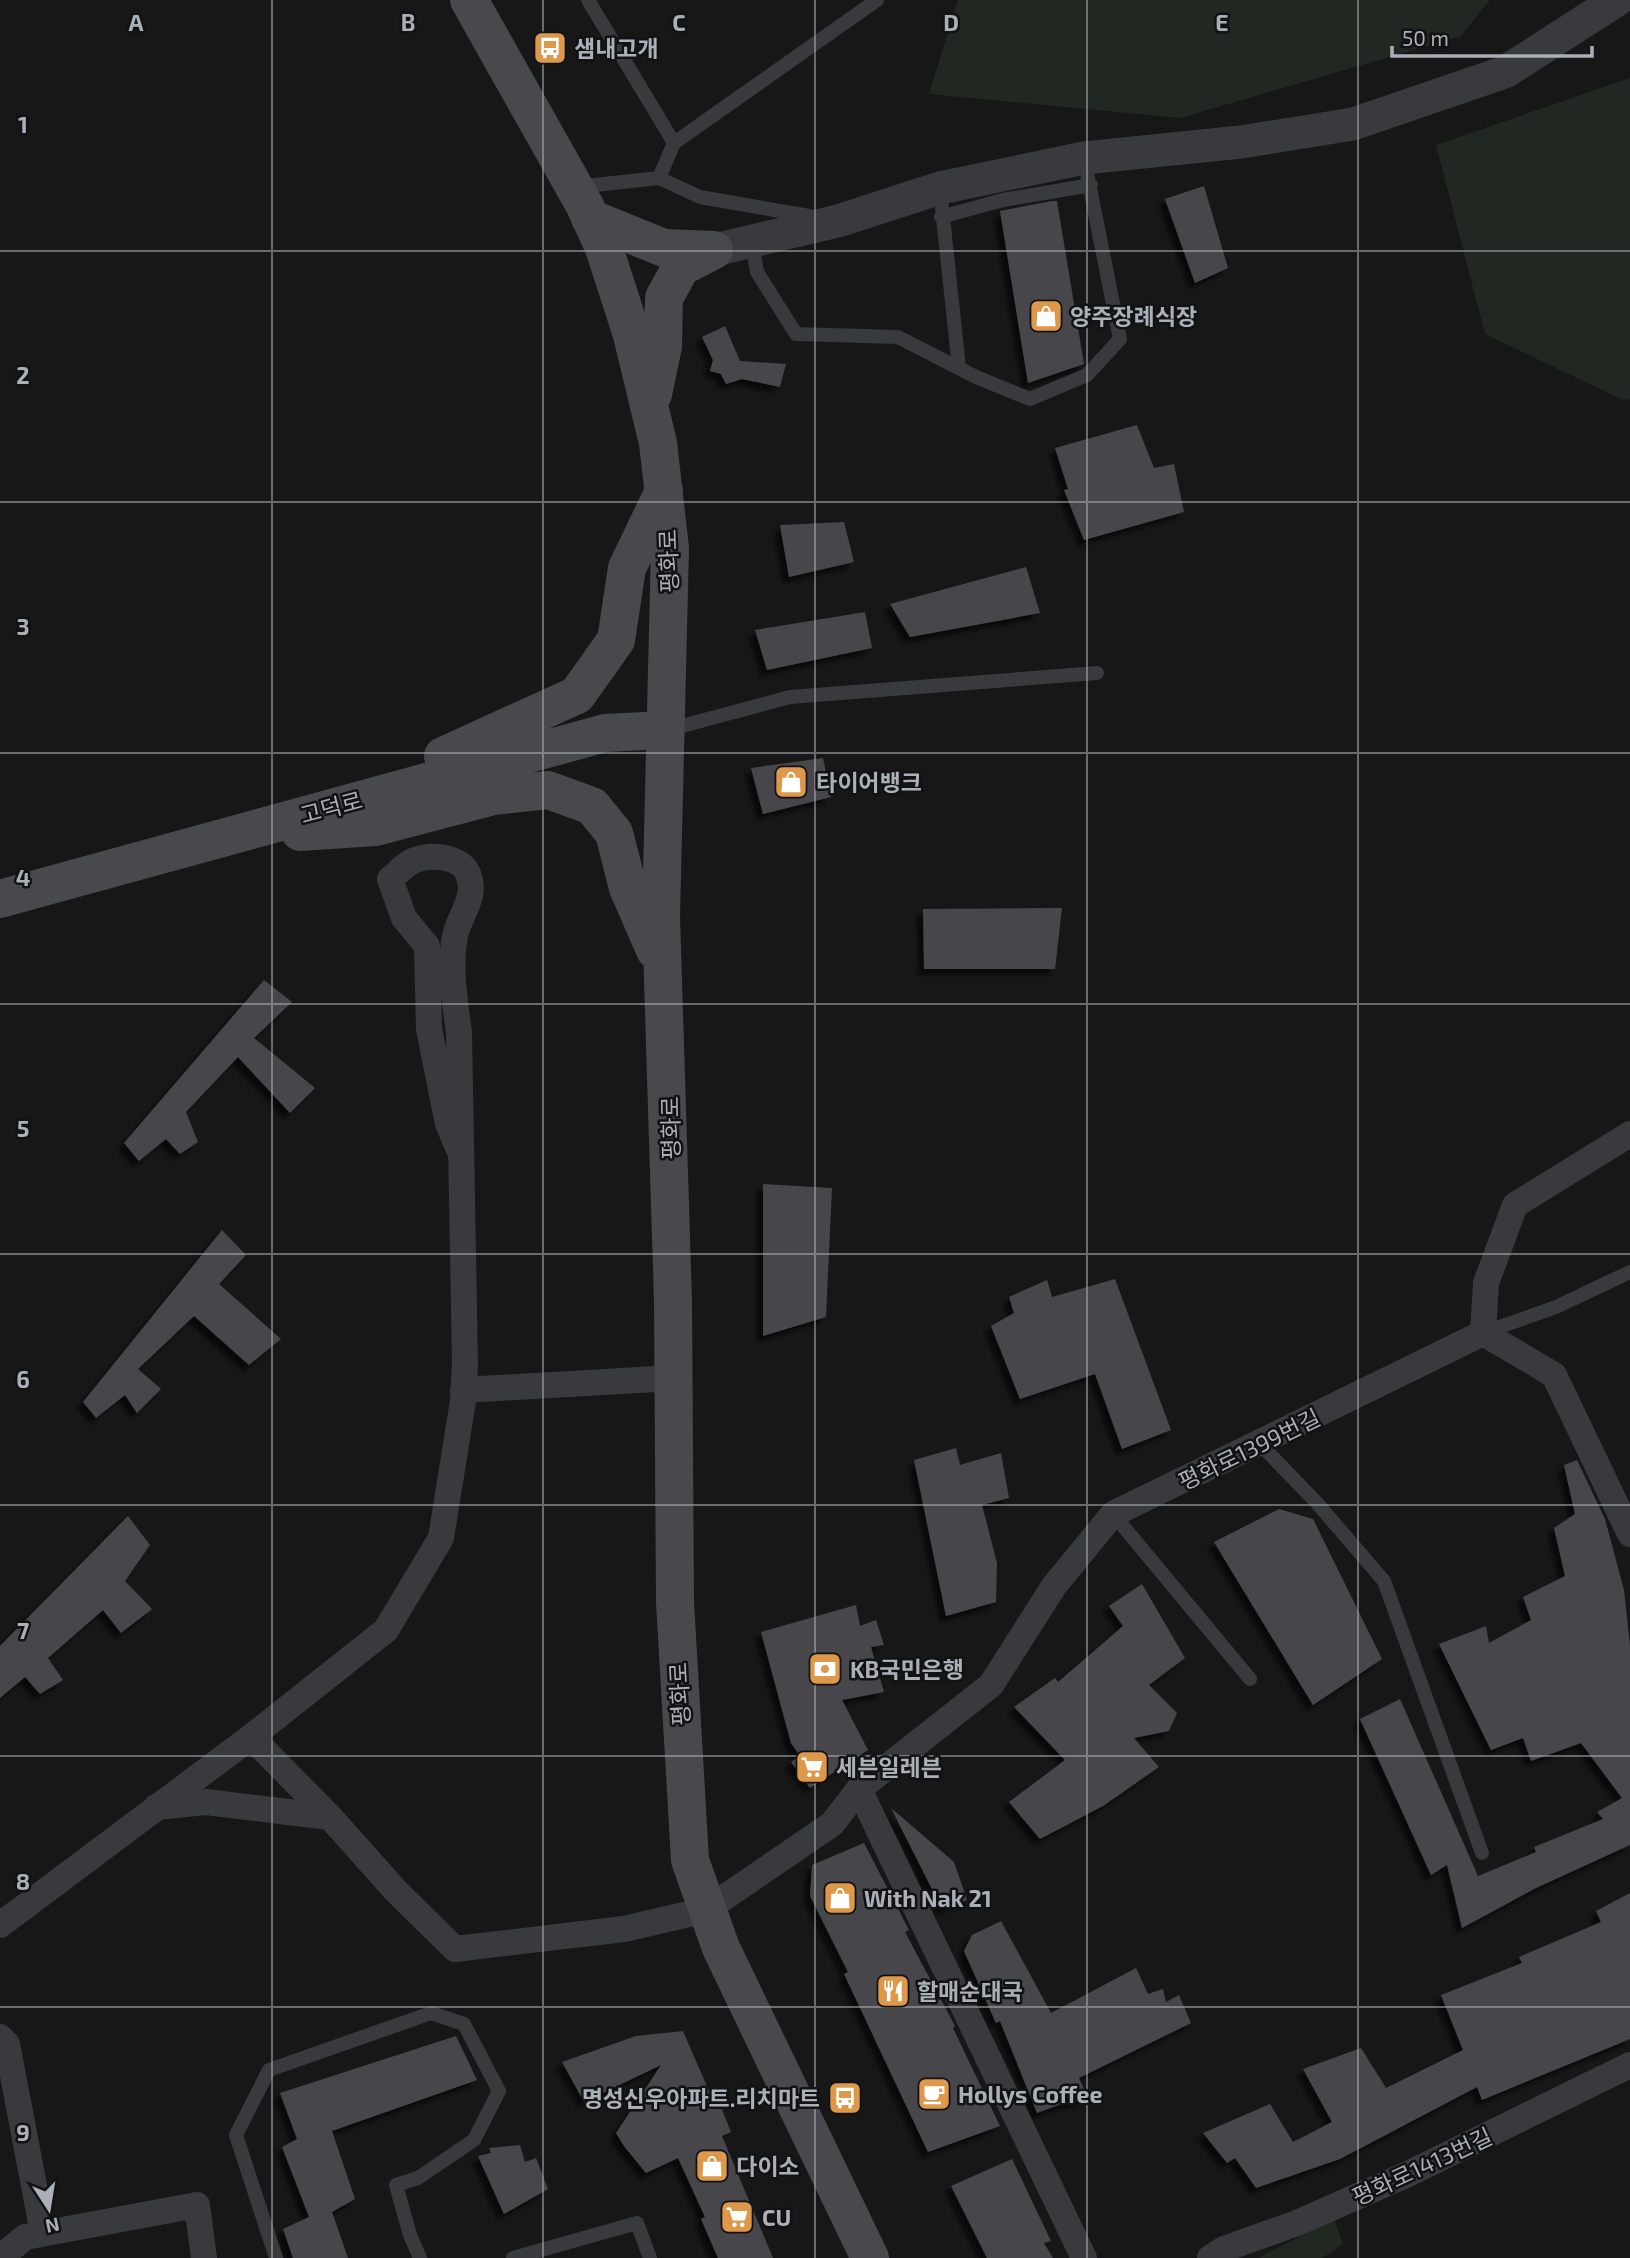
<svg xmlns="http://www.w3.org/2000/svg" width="1630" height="2258" font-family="'Exo 2','Noto Sans KR',sans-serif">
<defs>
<filter id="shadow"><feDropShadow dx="-6" dy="6" stdDeviation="2" flood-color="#0009"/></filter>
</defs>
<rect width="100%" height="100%" fill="#171718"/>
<path fill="#212821" d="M958,0h532l-29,36 -281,82 -251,-24z
M1630,78v321l-7,1 -138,-66 -49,-189z
M1334,2219l9,25 -21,14h-64z"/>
<path fill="#46474b" filter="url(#shadow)" d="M1204,186l24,82 -33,15 -30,-84z
M1052,201h5l27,163 -56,19 -28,-172z
M725,326l15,35 46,3 -6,23 -38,-8 -16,5 -5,-10 -11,-3 3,-11 -11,-23z
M1137,425l17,43 20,-4 10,48 -100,28 -20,-50 4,-1 -13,-41z
M844,522l10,40 -65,15 -9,-52z
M1026,567l14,46 -130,24 -20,-33z
M865,612l7,36 -105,22 -12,-40z
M823,758l8,39 -68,17 -12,-46z
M1062,908l-7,61h-131l-1,-60z
M264,980l28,22 -38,36 61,50 -25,25 -52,-56 -52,55 12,30 -18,12 -14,-15 -27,22 -15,-18z
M763,1184l69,4 -6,129 -63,19z
M222,1230l24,25 -27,29 62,55 -32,26 -55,-49 -56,53 23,20 -24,24 -12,-18 -29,23 -13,-16z
M1115,1279l56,151 -49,19 -27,-75 -75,25 -29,-73 23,-13 -5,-16 38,-17 5,17z
M956,1448l4,17 41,-12 8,45 -27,7 15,58 -1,39 -50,14 -32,-156z
M1577,1460l28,59 19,71 6,56v199l-94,43 -74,40 -15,-63 -16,10 -71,-156 40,-20 78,177 58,-24 -2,-5 69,-28 -6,-7 25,-14 -41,-55 -50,18 -8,-23 -32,12 -52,-106 47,-18 3,17 42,-23 -8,-23 42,-21 -11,-48 21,-14 -11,-49z
M1279,1509l34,10 69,140 -69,46 -99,-163z
M128,1516l22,29 -25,36 27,28 -31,24 -18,-23 -55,48 15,22 -23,14 -15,-17 -25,21v-52z
M1142,1584l43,74 -36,27 28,28 -8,18 -35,7 25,29 -56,39 -63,33 -31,-37 56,-42 -51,-53 41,-29 3,4 65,-56 -14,-20z
M856,1605l4,21 16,-6 8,25 -13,2 13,45 -42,8 26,50 -58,38 -19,-26 9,-6 -9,-13 -30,-111z
M891,1808l63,54 13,38 -25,9z
M864,1843l45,87 -4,2 50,94 -2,2 47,98 -72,26 -84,-178 4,-2 -38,-76 2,-31z
M1630,1893v146l-148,61 -5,-13 -137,72 -84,29 -21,-30 -8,5 -24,-30 67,-29 23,38 39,-20 -29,-53 58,-21 25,40 77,-38 -22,-55 81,-32 -3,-6 82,-35 -5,-11z
M1001,1921l50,92 85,-45 12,26 15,-5 3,13 13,-7 12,28 -112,55 8,18 -19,9 -1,-3 -30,11 -37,-92 -4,2 -32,-72 8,-16z
M683,2031l26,60 6,1 16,40 -9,4 51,122h-55l-17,-39 4,-2 -27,-59 -32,15 -22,-27 -8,-13 45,-68 -77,37 -22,-40 74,-26z
M456,2036l21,44 -145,51 23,68 -23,13 16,46h-55l-10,-29 26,-12 -27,-70 15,-8 -17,-46z
M520,2145l5,17 11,-4 12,31 -44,25 -26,-58 13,-3 -2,-5z
M1012,2159l39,82 -7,2 9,15h-66l-36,-72z"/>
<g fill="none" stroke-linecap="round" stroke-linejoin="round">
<path stroke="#383a3d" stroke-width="14" d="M588,0l86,143
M659,178l15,-35 203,-143
M576,187l83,-9 41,19 115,20
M940,189l19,179
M941,217l62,-17 88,-15
M752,242l5,30 39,62 102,3 78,40 54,22 57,-24 33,-36 -36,-181
M667,730l123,-33 307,-24
M1483,1333l73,-26 74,-35
M1260,1444l57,59 67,78 98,272
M1113,1514l137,165
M276,2258l-40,-123 33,-65 162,-57 33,11 35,67 -25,49 -56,38 -22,7 14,50 10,23
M513,2258l124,-35 13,35"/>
<path stroke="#383a3d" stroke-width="26" d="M1483,1333l71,42 76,159
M463,1390l211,-12
M251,1737l79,80
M859,1789l225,469
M156,1807l50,-5 124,15 66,74 59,58 169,-20 82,-19 126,-86 27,-35 132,-104 63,-99 59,-72 370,-181 3,-50 29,-78 115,-71
M0,1925l251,-188 135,-107 55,-92 22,-137 2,-37 -6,-331c-4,-31 -10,-66 -4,-97 4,-21 23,-39 13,-62 -7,-19 -42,-21 -57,-12 -8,4 -14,12 -21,17l14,39 23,28 2,83 19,95 12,28
M0,2037l7,7 36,189
M0,2258l25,-21 172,-32 7,53
M1210,2258l14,-9 73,-26 111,-49 222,-109"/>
<path stroke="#383a3d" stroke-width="33" d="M714,250l124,-29 102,-33 144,-30 157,-16 112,-18 152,-52 112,-72"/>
<path stroke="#47494d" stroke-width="38" d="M469,0l116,206 19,42 28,87 26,108 12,105 -9,368 12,385 2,301 15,258 31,88 149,310
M590,218l74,30 50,2
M653,394l10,-48 1,-48 17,-31 33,-17
M443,756l134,-61 39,-55 11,-72 37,-77
M300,832l75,-5 118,-31 55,-6 44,16 22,27 14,55 27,62
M0,899l605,-166 60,-3"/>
</g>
<path fill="none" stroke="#aab0b7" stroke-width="2" stroke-opacity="0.55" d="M272,0v2258M543,0v2258M815,0v2258M1087,0v2258M1358,0v2258M0,251h1630M0,502h1630M0,753h1630M0,1004h1630M0,1254h1630M0,1505h1630M0,1756h1630M0,2007h1630"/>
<defs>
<symbol id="bus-square" viewBox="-11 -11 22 22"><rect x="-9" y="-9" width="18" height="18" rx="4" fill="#de984a" stroke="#121214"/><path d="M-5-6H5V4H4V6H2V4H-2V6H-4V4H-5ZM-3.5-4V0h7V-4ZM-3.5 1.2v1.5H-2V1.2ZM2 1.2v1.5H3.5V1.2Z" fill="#fff"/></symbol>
<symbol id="shop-square" viewBox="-11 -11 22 22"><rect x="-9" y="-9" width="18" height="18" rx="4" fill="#de984a" stroke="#121214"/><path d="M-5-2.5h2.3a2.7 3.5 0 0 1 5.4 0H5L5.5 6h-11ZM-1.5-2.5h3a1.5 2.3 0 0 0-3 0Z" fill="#fff"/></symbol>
<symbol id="bank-square" viewBox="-11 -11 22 22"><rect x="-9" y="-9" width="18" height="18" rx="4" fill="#de984a" stroke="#121214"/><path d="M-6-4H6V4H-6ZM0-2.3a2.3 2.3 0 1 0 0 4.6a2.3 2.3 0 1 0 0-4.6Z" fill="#fff"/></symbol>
<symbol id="supermarket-square" viewBox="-11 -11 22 22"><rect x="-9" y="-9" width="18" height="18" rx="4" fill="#de984a" stroke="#121214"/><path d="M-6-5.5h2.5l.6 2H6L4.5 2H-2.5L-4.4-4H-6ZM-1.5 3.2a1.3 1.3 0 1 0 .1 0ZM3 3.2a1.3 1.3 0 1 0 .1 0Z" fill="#fff"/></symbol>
<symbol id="restaurant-square" viewBox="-11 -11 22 22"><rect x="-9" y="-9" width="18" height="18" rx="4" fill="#de984a" stroke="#121214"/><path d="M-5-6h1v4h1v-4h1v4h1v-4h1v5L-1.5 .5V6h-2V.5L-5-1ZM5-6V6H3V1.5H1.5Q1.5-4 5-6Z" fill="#fff"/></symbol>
<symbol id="cafe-square" viewBox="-11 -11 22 22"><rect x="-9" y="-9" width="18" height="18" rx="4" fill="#de984a" stroke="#121214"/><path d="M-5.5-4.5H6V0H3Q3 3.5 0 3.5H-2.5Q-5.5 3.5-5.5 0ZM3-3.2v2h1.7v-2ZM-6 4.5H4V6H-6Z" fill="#fff"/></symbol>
</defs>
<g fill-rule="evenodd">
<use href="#bus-square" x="531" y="29" width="38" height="38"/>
<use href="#shop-square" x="1027" y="297" width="38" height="38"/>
<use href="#shop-square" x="772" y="763" width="38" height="38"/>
<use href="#bank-square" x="806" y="1650" width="38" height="38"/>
<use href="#supermarket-square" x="793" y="1748" width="38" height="38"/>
<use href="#shop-square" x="821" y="1879" width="38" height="38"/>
<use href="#restaurant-square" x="874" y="1972" width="38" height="38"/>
<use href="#cafe-square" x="915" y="2075" width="38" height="38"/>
<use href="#bus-square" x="826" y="2079" width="38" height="38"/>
<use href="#shop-square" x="693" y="2147" width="38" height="38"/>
<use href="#supermarket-square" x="718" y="2198" width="38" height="38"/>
</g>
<g text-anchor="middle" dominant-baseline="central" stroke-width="5" stroke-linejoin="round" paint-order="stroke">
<g font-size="23" font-weight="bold" fill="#aab0b7" stroke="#121214" text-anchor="start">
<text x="574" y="48">샘내고개</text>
<text x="1070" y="316">양주장례식장</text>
<text x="816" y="782">타이어뱅크</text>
<text x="850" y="1669">KB국민은행</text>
<text x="836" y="1767">세븐일레븐</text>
<text x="864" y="1898">With Nak 21</text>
<text x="917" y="1991">할매순대국</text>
<text x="958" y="2094">Hollys Coffee</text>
<text x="820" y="2098" text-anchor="end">명성신우아파트.리치마트</text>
<text x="736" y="2166">다이소</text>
<text x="762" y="2217">CU</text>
</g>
<g font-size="23" fill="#aab0b7" stroke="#121214">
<text transform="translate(668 561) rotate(-92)">평화로</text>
<text transform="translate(331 807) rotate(-15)">고덕로</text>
<text transform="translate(670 1128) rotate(-91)">평화로</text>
<text transform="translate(1249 1449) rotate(-26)">평화로1399번길</text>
<text transform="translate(679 1694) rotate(-93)">평화로</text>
<text transform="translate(1422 2166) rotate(-25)">평화로1413번길</text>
</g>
</g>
<g font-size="23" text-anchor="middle" font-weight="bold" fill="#aab0b7" stroke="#121214" stroke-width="5" stroke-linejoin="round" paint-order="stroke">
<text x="136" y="31">A</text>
<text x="408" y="31">B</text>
<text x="679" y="31">C</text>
<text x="951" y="31">D</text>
<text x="1222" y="31">E</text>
<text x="23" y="133">1</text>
<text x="23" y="384">2</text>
<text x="23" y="635">3</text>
<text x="23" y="886">4</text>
<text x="23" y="1137">5</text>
<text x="23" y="1388">6</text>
<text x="23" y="1639">7</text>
<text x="23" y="1890">8</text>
<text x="23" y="2141">9</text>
</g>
<g transform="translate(49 2209) rotate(168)" stroke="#121214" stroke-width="5" paint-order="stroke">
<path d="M0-5L12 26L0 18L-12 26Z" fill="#aab0b7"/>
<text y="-10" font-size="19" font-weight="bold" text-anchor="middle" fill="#aab0b7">N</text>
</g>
<path d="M1392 46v10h200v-10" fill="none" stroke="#aab0b7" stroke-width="3.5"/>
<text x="1402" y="46" font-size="21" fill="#aab0b7" stroke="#121214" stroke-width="5" paint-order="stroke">50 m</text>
</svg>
